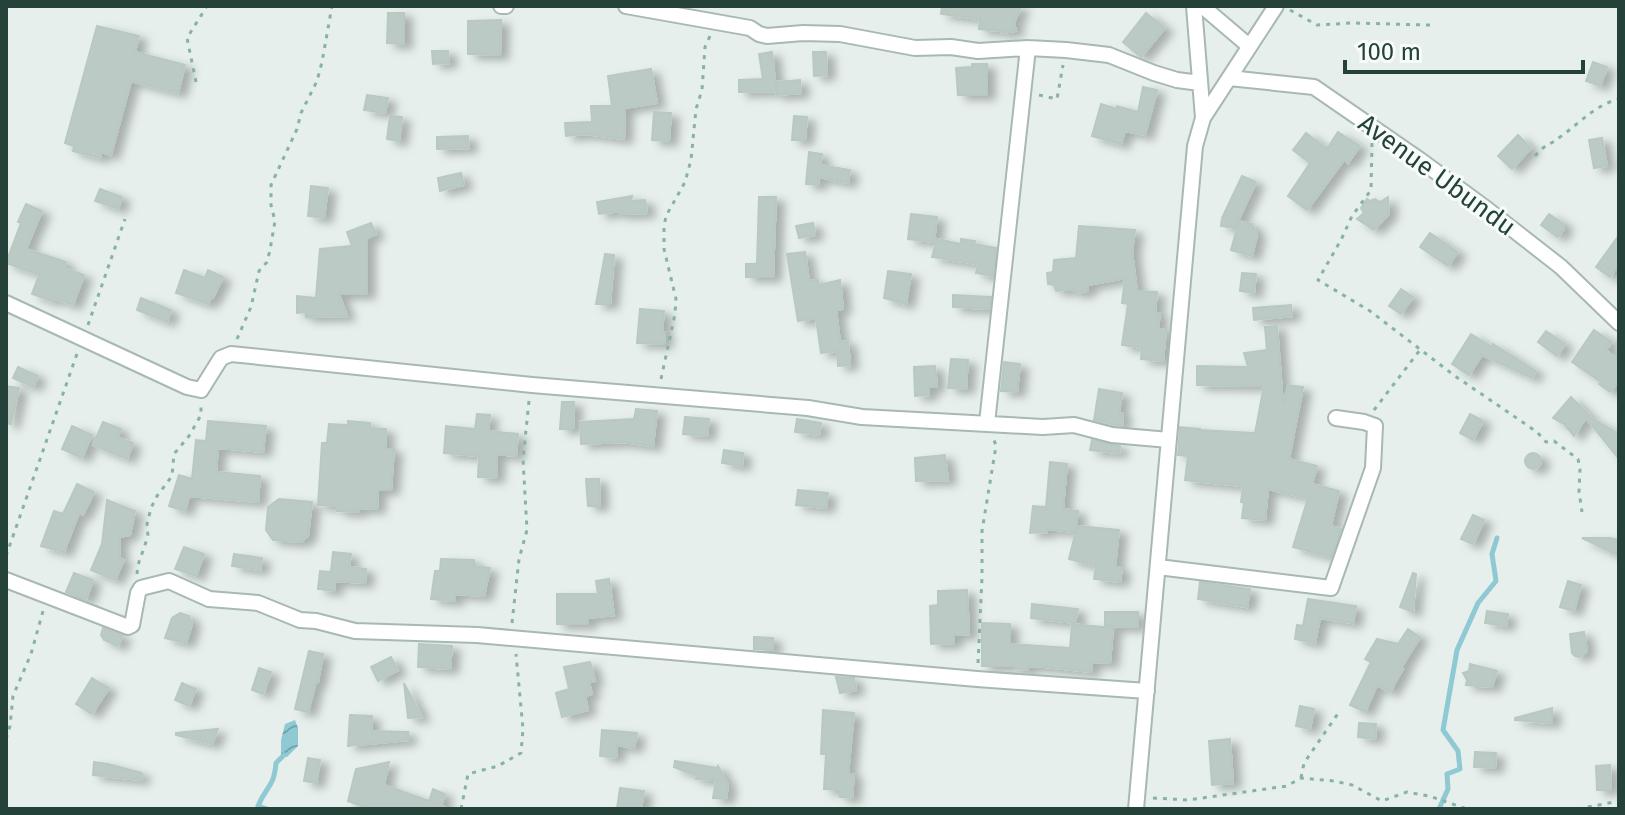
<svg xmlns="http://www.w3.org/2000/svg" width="1625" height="815" font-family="'Fira Sans',sans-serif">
<defs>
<pattern id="water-waves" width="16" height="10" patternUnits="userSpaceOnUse" patternTransform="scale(2)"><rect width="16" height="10" fill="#8ec9d4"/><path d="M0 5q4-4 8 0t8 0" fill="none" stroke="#74a5ad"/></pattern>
<filter id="shadow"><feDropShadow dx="8" dy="4.5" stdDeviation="4" flood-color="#0004"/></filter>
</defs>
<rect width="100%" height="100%" fill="#e6efeb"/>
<path fill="url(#water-waves)" d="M295,720l3,8v18l-11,11 -6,-3v-14l4,-16z"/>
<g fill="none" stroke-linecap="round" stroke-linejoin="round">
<path stroke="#8ec9d4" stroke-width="5" d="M267,809l-9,-3c8,-20 16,-18 18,-43l8,-8
M1439,809l9,-20 -1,-15 13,-5 -2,-18 -15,-21 14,-80 21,-47 18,-22 -4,-27 5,-16"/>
</g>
<path fill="#bbcac4" stroke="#b8c9c2" stroke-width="2" filter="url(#shadow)" d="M942,6h79l-7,17 2,8 -14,2 -1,-2 -22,-2 1,-10 -39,-5z
M388,13h16v31l-17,-1z
M1146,13l19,15 -24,29 -18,-15z
M501,20l-1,35 -32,-1v-33z
M97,26l42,10 -4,16 50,13 -7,28 -47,-12 -20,74 -10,-3 -1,6 -27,-7 1,-5 -9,-3z
M432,51h16l1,12 -16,1z
M772,52l4,39 -37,1v-12l24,-1 -4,-25z
M813,52h13l1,23 -13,1z
M1593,62l14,5 -7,19 -14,-5z
M972,64h15v31h-29l-2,-27 16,-1z
M651,69l6,34 -32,5 -1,31 -38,-5 -20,2 -1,-13 27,-1 -1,-16h21l-4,-30z
M800,80l1,13 -24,2 -1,-13z
M1143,87l14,3 -12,45 -20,-4 -4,13 -29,-8 9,-32 16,5v-3l21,6z
M367,95l21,3 -3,15 -21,-3z
M654,112l17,1 -2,28 -17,-1z
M390,116l12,1 -3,24 -12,-2z
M794,116l13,1 -2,23h-13z
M1338,132l22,14 -12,17 -4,-3 -37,50 -19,-14 22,-33 -17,-13 13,-17 21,16z
M1518,135l13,13 -19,21 -14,-13z
M468,136l1,12 -32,1v-12z
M1602,138l5,28 -13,2 -5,-28z
M809,152l13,2 -2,11 30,5 -2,13 -29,-6 -1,8 -12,-1z
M461,173l3,12 -24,6 -2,-13z
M1242,176l14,6 -21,46 -14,-2 1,-8z
M311,186l17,2 -4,30 -16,-2z
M100,189l22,8 -4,12 -23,-8z
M632,196l-1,5 14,-1 2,13 -27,1 1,-3 -22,3 -2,-12z
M759,197h17l-3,80h-27v-13h11z
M1388,197l1,17 -15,16 -17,-11 7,-6 -3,-5 6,-9 3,2 5,-2 5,3z
M26,204l16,7 -16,38 40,13 -2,6 20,7 -11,30 -20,-7 -1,3 -20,-7 7,-19 -33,-12 15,-40 -3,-1z
M911,214l26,3 -3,25 -26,-3z
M1549,214l15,10v5l-6,8 -17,-12z
M1239,221l13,3 5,11 -5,21 -21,-6z
M371,223l5,11 -9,4v56h-28l8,22 -41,1v-5l-9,1v-17l19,2 4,-49 32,-3 -5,-14z
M813,223l2,12 -16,3 -3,-12z
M1079,226l56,4 -3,22 5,39 20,1 -2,21h5l-2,16 8,1 -3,31 -22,-2 1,-11 -20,-3 6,-41 -6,-1 3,-25 -37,7v6l-14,2v-4l-18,2 -2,-6 -6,-1 -1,-11 6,-1 1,-12 22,-2z
M1430,233l28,19 -10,14 -28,-19z
M1619,235v37l-3,-4 -6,9 -14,-10z
M937,239l24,5v-5l14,2 -1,3 22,4 -3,28 -17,-3 2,-9 -46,-7z
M805,252l4,29 9,-1 1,5 21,-5 3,29 -7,1 4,32 8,-1 2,24 -12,1 -1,-15 -16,2 -5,-35 -18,3 -11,-67z
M605,254l9,1 -4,49h-14z
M184,270l21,8 3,-8 15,7 -10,21 -2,-1 -3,7 -32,-11z
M888,271l23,3 -5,30 -22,-6z
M1242,273l14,1 -2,19 -14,-2z
M1401,289l12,8 -12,17 -12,-8z
M953,295l38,2 -2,12 -36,-2z
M141,298l30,12 -4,12 -30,-12z
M1291,305l1,11 -38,4 -1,-12z
M640,309l24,2 -2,21h3l-1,12 -27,-1z
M1277,326l6,79 6,-20 14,2 -14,72 28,7 -5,18 27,7 -8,35 10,3 -10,28 -38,-10 15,-49 -40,-9 -3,31 -23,-2 2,-15 -3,-1 2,-16 -58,-6 3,-24 -10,-1 2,-28 20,2v1l55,3 9,-47 -67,-1v-19l51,1 -4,-14 23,-3 -2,-23z
M1594,330l18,12 -6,8 13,11v21l-9,10 -11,-8 2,-2 -29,-20z
M1546,331l19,13 -8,12 -19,-14z
M1471,334l21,13 1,-3 43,27 -4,7 -50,-23 -13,20 -17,-11z
M951,359l17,1 -2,29 -18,-1z
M1004,362l16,2 -3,28 -16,-1z
M935,366l2,21h-8v8l-14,1 -1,-29z
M18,367l20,9 -5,11 -20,-9z
M6,386l13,2 -8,36 -5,-1z
M1099,389l23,4 -3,20h4l-1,13 -28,-6z
M1571,397l18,18 -1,1 31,18v25l-33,-41 -12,18 -10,-12 -11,-6z
M562,402h12l-1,27h-13z
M636,409l21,2 -4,35 -30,-4 -42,2 -1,-22 54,-3z
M477,414l13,1 -2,16 30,3 -2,22 -19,-2 -1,24 -18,-1 1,-21 -35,-3 2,-27 29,3z
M1470,414l13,7 -10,19 -13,-7z
M685,417l24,2 -2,17 -24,-2z
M797,419l24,4 -2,12 -24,-3z
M208,421l58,5 -3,26 -45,-4 -2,24 44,4 -2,26 -69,-6 -4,15 -16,-5 10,-31 13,4 4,-39 10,1z
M348,421l22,2v5l16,1 -1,20h9l-3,41h-13l-1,19 -18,-1v4l-22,-1 1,-5 -20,-1 4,-62h5l2,-19 19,1z
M103,422l18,7 -4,8 16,6 -6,16 -34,-14z
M72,426l20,9 -10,23 -20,-9z
M1092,440l28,6 -1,7 -29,-3z
M724,450l19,3 -1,13 -20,-3z
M1525 461a8 8 0 1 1 16 0a8 8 0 1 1-16 0Z
M945,455l3,25 -32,1 -1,-23z
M1050,462l17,2 -4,45 15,2 -3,21 -28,-3v3l-17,1 3,-27 13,1z
M586,479h13l1,27h-12z
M77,484l17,8 -11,23 -4,-2 -15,39 -23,-6 13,-35 9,3z
M798,490l30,3 -2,15 -30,-3z
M279,499l33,3 -4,34 -7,6 -28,-2 -7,-10 2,-23z
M107,500l28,11 -5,24 -10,2 -1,21 5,2 -9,20 -24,-10 11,-26z
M1473,515l11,5 -11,24 -12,-5z
M1077,526l42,4 -4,37 7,1 -2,14 -26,-3 2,-13 -27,-7z
M1582,538h28l9,2v16z
M184,547l20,7 -8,22 -21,-7z
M333,552l18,2 -2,13 17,2 -1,14 -30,-2 -1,10 -16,-2 2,-18 11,1z
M234,554l28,4 -2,12 -28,-4z
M441,559l33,1v6l16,2 -6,28 -29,-2v7l-24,-2 4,-28h5z
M74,573l19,7 -7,20 -20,-8z
M1413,573l3,1 -3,38 -13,-5z
M609,579l5,36 -26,3v6h-31v-30h41l-2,-13z
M1568,581l13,4 -7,26 -14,-4z
M1200,582l50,7 -3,18 -49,-8z
M967,590l2,44 -15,1v8l-23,1 -1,-38 8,-1v-14z
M1308,599l48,7 -3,17 -33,-5 -5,25 -20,-4 2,-14 6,1z
M1032,604l46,5 -3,14 -44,-5z
M1487,611l21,3 -2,12 -21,-3z
M1105,612h33v15l-33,-1z
M180,613l9,3 3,8 -6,19 -21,-5 7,-20z
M982,623l28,1v20l60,4 2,-24 41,4 -3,35 -18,-1 -1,10 -46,-5 -17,-1v4l-14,-1v-3h-32z
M103,628l20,8 -5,10 -14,-6 -3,-5z
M1408,629l12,8 -19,31 2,1 -13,23 -13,-7 -12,27 -15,-7 21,-43 -6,-3 12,-20 21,5z
M1584,632l3,19 -7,6 -5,-1 -3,-3 -2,-19z
M754,637l19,1v12l-19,-1z
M419,644l33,2 -2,23 -32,-2z
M309,651l14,3 -5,28 -2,-1 -8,31 -13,-3z
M391,657l7,13 -20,11 -7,-14z
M590,662l5,19 -6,1 3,12 -7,2 3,14 -26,7 -6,-24 13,-4 -5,-22z
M1470,664l27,7 -5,16 -26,-2 1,-5 -4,-7 6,-2z
M259,668l12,4 -8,22 -11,-4z
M836,677l18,1 2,12 -16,3z
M92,678l17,10 -17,26 -16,-10z
M182,683l14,6 -7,17 -14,-6z
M404,683l18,34 -14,1z
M1300,706l14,3 -4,20 -14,-3z
M1552,708v15l-37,-3v-2z
M823,710l31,3 -6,61h6l-2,24 -12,-1v-7l-16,-1 2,-35h-5z
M350,715l22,1 -1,15 37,1v8l-60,6z
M1359,723l17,1 -1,15 -17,-2z
M218,729l-6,15 -36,-9v-2z
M602,730l35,3 -3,15 -17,-3 -1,13 -16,-2z
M1230,739l3,44 -21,2 -3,-44z
M1475,752l21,1 -1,15 -21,-1z
M308,758l12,2 -4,23 -12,-2z
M675,761l42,7 1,-2 10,19 -2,14 -13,-1 3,-18 -20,-1 1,-3 -23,-9z
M94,762l14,2 34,9 -1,7 -48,-5z
M389,762l-5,23 45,16 4,-12 12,5 -4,12 4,1v2h-75l-22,-8 8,-32z
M1610,765l1,25h-14l-1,-24z
M620,788l24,3 -3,18h-24z"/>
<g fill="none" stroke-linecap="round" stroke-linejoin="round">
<defs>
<path id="minor" d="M501,6h5
M626,6l124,22 9,6 8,2 36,-3 37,1 75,14 36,-1 27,4 50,-3 38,2 43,5 45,18 23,7 23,3
M1194,6l9,112
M1202,6l47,40
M1229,78l85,9 106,73 68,50 73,57 58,56
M6,303l181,84 14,3 20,-32 10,-4 301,31 276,23 54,9 181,10 31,-2 38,10 57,5
M987,423l41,-375
M1158,567l173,21 42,-120 2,-42 -11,-4 -28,-4
M6,580l122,47 4,-2 6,-32 3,-5 28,-7 40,18 49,4 42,17 16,1 39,10 122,4 500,44 170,12
M1136,809l59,-663 8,-28 73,-112"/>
</defs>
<use href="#minor" stroke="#a8b8b2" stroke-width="18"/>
<path stroke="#86b3a5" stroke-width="3" stroke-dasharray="4 6" stroke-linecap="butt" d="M1290,10l27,15 35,-2 78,2
M196,82l-9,-44 20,-32
M1039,95l18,4 6,-34
M1372,143l-1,47 -19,26 -11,24 -23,40 52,31 85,65 82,56 9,10 8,-1 24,18 2,10 -1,23 3,20
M1535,156c11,-13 14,-10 25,-19 20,-14 35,-32 59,-38
M88,325l37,-106
M237,339l14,-32 8,-36 8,-9 3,-12 5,-29 -4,-16v-20l26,-56 4,-16 16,-32 5,-19 10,-56
M661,379l14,-65 1,-15 -12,-50v-22l2,-11 19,-34 6,-22 5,-51 6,-19 3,-43 6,-13
M1374,410l46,-60
M6,556l72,-205
M137,574l1,-9 10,-29 -1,-12 4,-16 6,-12 15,-20 2,-22 15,-18 12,-21v-9
M512,623l7,-64 8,-29 -4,-71 6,-58
M978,663l4,-86v-46l14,-85 -2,-6
M6,739l4,-13 3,-30 18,-42 12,-43
M1301,778l3,-15 35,-51
M1153,798l35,2 99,-14 14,-8 33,3 18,4 30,16 25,-9 22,4 38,13
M461,809l7,-35 30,-8 23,-13 2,-24 -7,-75
M1578,809l41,-8"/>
<use href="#minor" stroke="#fff" stroke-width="14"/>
</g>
<g text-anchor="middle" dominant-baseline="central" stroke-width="6" stroke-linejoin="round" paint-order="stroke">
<g font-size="26" fill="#24423a" stroke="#f7fbf9">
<text transform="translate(1437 175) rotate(36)">Avenue Ubundu</text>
</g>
</g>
<rect width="1625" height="815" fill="none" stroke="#24423a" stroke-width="16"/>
<path d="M1345 60v12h238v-12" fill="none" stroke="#24423a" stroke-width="4"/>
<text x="1357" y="60" font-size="24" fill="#24423a" stroke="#f7fbf9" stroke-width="6" paint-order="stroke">100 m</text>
</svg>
